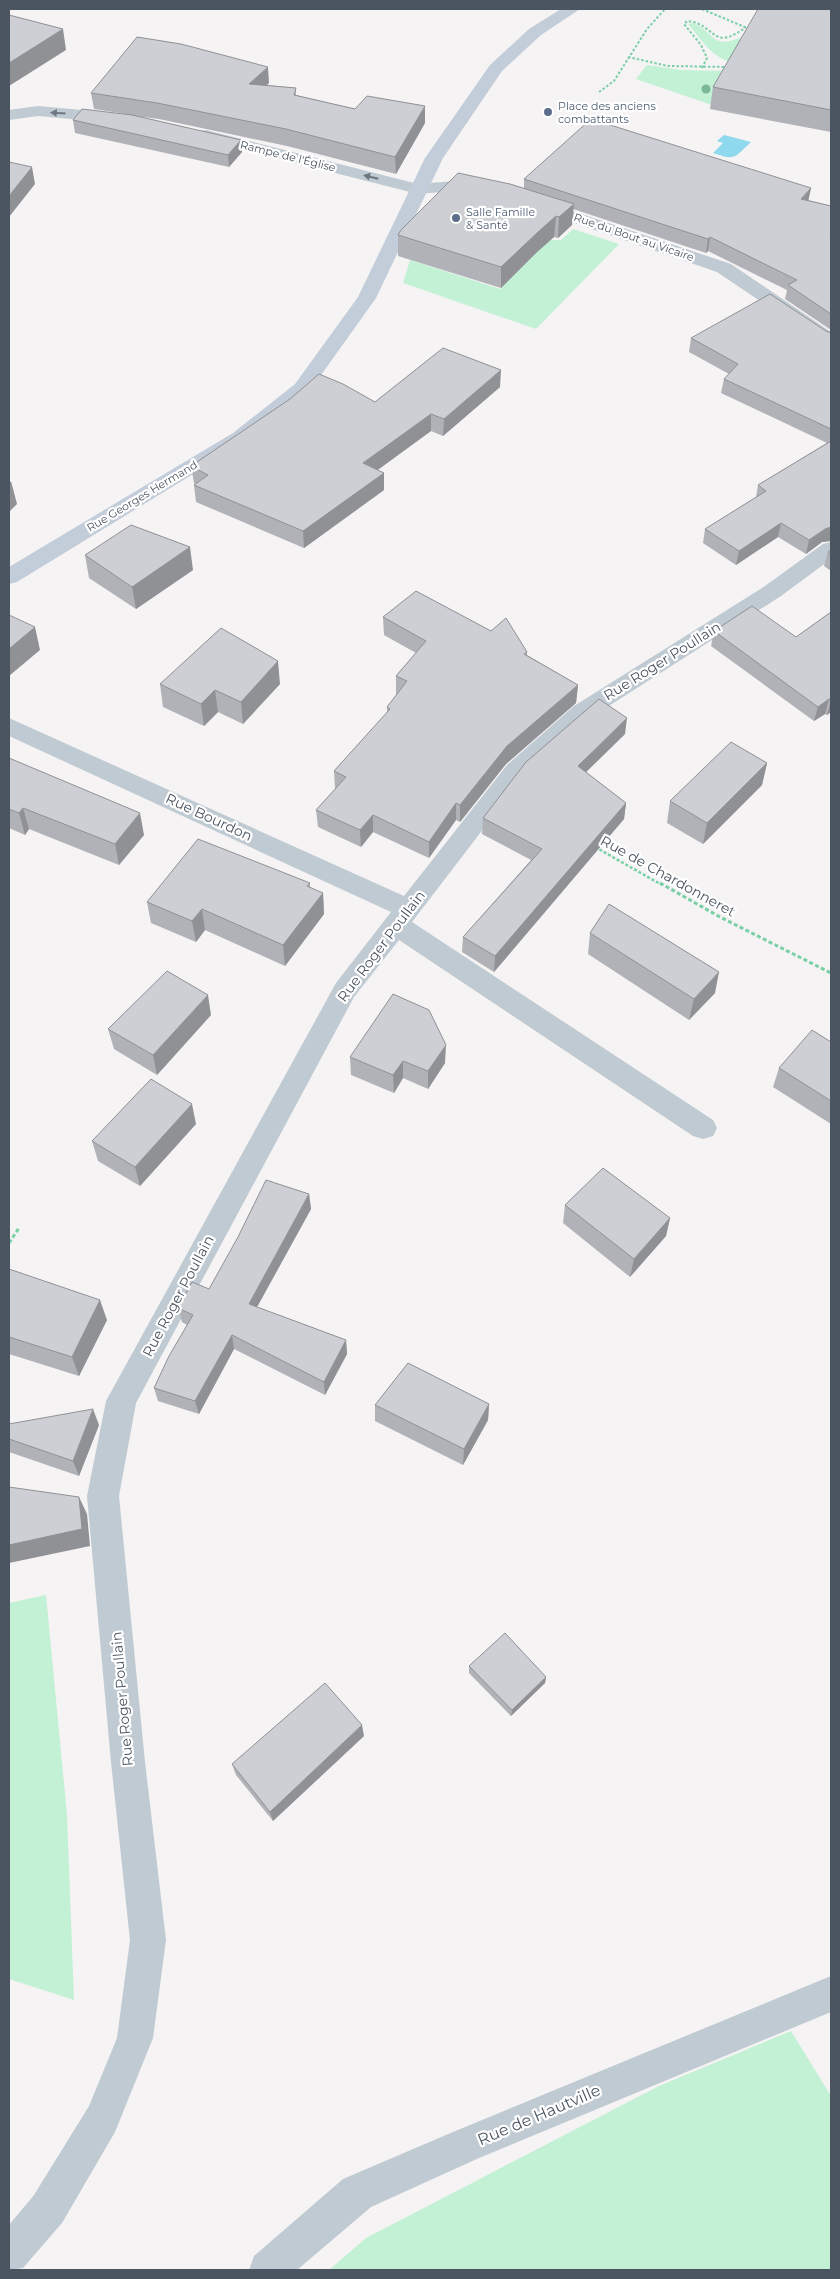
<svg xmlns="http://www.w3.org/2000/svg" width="840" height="2279" font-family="Montserrat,sans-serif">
<rect width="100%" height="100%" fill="#f5f3f3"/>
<path fill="#c2f1d5" d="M692,23c23,7 18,29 52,13l-8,29c-28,-11 -30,-20 -48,-41z
M647,65l34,5 51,1 15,33 -9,10 -102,-35z
M573,229l46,15 -83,85 -133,-46 7,-23 90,29 49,-49h12z
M46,1595l21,220 7,185 -65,-21v-376z
M791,2031l40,65v174h-502l37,-32 81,-42 212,-110z"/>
<path fill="#8fd9ee" d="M724,135l27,7c-18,16 -14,19 -38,11l10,-10 -6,-2z"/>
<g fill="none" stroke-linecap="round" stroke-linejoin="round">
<path stroke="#79d0a6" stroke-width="2" stroke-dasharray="2.5 2" stroke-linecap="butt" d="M702,9l45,19
M628,57l40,9 59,1
M702,68l5,-10 -6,-13 -17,-21 3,-3c30,3 24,32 59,6
M599,92l15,-11 33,-52 18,-20"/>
<path stroke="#79d0a6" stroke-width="2.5" stroke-dasharray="3 2" stroke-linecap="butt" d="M595,847l67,38"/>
<path stroke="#79d0a6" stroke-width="3" stroke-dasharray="4 2.5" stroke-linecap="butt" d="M660,883l60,34 111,56
M9,1243l10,-15"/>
<path fill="#c0cad2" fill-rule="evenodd" d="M38,106l76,7 6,1 2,4 -2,4 -6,1 -76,-7 -29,4v-10z
M206,130l212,54 36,-3 32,6 3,4 -3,4 -6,1 -26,-5 -36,3 -218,-55 -3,-4 3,-4z
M537,199l194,65 100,68v14l-7,-2 -107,-72 -186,-64 -3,-4 3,-4z
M831,542v17l-50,37 -191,122 -67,59 -111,145 301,198 4,8 -4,8 -10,3 -10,-3 -294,-196 -45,57 -218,406 -17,93 26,266 21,178 -13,98 -38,94 -53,91 -39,45 -14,2v-45l25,-30 55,-89 28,-68 13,-98 -19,-178 -24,-266 19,-95 230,-418 55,-71 -382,-176v-18l395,178 103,-131 67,-59 191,-120 58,-42z
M831,1976v36l-352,146 -108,49 -74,63h-48l5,-14 89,-77 110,-47z"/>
<path fill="#c3cdd9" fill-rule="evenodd" d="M561,9h19l-39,26 -39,36 -59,87 -67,140 -67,94 -62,49 -230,141 -8,2v-17l224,-134 62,-49 63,-87 67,-139 65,-93 39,-36z"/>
</g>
<circle fill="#7bb799" cx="706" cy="89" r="4.5"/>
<path fill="#b0b2b7" d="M831,9v123l-121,-23 3,-22z
M269,83l-2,2 29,3v7l59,14 70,14 -29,51 -109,-28 -128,-27 -24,-3 106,24 1,12 -13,15 -154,-34 -2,-13 53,-6 -32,-5 -3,-16z
M524,179l287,9 -3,12 23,6v124l-46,-31 2,-9 -79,-39 -2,2 -133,-44 -1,16 -14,13 -4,-1 -18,16 -35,35 -103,-32v-21l126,-47z
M826,331l5,2v208l-9,1 -16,12 -28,-17 -42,28 -33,-22 2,-14 51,-32 2,-12 69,-42 -106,-50 3,-14 5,-5 -40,-22 2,-14z
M500,387l-57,49 -12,-5 -54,39 7,3v17l-80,58 -108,-46 -2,-17 1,-1 -1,-1 -3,-17 184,-64z
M831,549v22l-7,-5 4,-14z
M85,555l108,15 -57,39 -47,-31z
M831,612v100l-4,3 -2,-1 -11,7 -103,-75 3,-15 82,6z
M383,617l144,35v3l51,30 -2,18 -70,61 -46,58 -4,-2 -27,38 -56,-26 -12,15 -43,-20 -2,-17 20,-22h-1l-1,-17 53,-58v-6l10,-13h-1v-18l20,-23 -32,-18z
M160,684h120l-37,40 -25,-12 -14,14 -41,-19z
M625,734l-39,38 40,31 -2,16 -130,153 -32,-20 1,-15 68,-77 -49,-26 1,-16z
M9,758l135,77 -25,30 -90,-36 -4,6 -16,-7z
M767,763l-5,22 -59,59 -36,-21 3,-22z
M310,883v5l13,5 1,21 -39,52 -80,-36 -9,12 -45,-19 -4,-21z
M590,933l125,60 -26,27 -101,-66z
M211,1015l-54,60 -43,-26 -6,-20z
M831,1042v82l-58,-37 6,-19z
M350,1057l95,6 -17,26 -25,-11 -9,15 -43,-18z
M196,1124l-56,62 -42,-25 -6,-20z
M309,1194l2,15 -54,98 89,33 1,14 -22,41 -91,-46 -35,65 -41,-13 -4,-13 33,-63 -5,-3 -4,-14 31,-19z
M565,1205l105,13 -4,18 -36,41 -67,-54z
M9,1269l98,51 -28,56 -70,-22z
M489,1404l-1,16 -25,45 -88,-44v-16z
M9,1424l90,1 -20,51 -70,-24z
M469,1666l77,11 -1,6 -34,33 -42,-43z
M364,1736l-91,85 -37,-46 -4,-11z"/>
<path fill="#909195" d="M63,29l3,21 -57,36v-23z
M268,67l1,16 -18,17 -2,-16z
M425,106v17l-29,51 -1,-17z
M241,140l1,12 -13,15 -1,-12z
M32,167l3,17 -26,33v-21z
M811,188l-3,14 -7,-3z
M574,204l-2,21 -14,13 1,-21z
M556,216l-2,21 -18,16 -35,35v-21l37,-35z
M710,237l-2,14 -2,2 2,-14z
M501,370l-1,17 -57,49 1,-17z
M431,414v17l-67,49 -1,-17z
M384,473v17l-80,58 -1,-17z
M11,481l6,23 -8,8v-28z
M781,523l-3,14 -42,28 3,-14z
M831,527v14l-9,1 -16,12 3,-14 16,-11z
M190,547l3,23 -57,39 -4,-22z
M35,627l5,23 -31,26v-27z
M278,661l2,23 -37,40 -2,-22z
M578,685l-2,18 -70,61 -46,58v-17l47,-59z
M215,690l3,22 -14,14 -3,-22z
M829,699l-4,15 -11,7 4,-14z
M831,701v11l-4,3z
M627,718l-2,16 -49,48 2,-16z
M767,763l-5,22 -59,59 4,-21z
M456,803v17l-27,38v-16z
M626,803l-2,16 -130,153 1,-16z
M23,808l6,21 -4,6 -6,-22z
M140,813l4,22 -25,30 -4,-21z
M373,815v17l-12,15 -1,-17z
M323,893l1,21 -39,52 -2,-21z
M202,909l3,21 -9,12 -4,-21z
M719,972l-4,21 -26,27 5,-21z
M208,995l3,20 -54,60 -4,-20z
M446,1045l-1,18 -17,26v-18z
M403,1061v17l-9,15 -1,-18z
M192,1104l4,20 -56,62 -5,-19z
M309,1194l2,15 -60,109 -2,-14z
M670,1218l-4,18 -36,41 4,-18z
M100,1300l7,20 -28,56 -7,-19z
M232,1335l2,14 -35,65 -4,-13z
M346,1340l1,14 -22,41 -1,-13z
M489,1404l-1,16 -25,45 1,-16z
M93,1409l6,16 -20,51 -6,-15z
M79,1497l8,17 3,32 -81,17v-18z
M546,1677l-1,6 -34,33 1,-6z
M362,1725l2,11 -91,85 -3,-9z"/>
<path fill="#cdcfd5" stroke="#909195" d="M758,9h73v101l-118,-23z
M9,15l54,14 -54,34z
M137,37l44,7 87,23 -19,17 47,4 -2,7 61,14 12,-13 58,10 -30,51 -109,-28 -129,-26 -66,-10z
M82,109l50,6 109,25 -13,15 -155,-35z
M591,119l220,69 -10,11 30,7v29l-1,2 1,1v76l-43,-29 9,-5 -87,-43 -2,2 -184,-60z
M9,162l23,5 -23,29z
M458,173l52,11 64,20 -15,13 -3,-1 -18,16 -37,35 -103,-32 3,-5z
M770,294l56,37 5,2v96l-107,-50 14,-15 -47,-26z
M443,348l58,22 -57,49 -13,-5 -68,49 21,10 -81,58 -109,-46 14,-10 -17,-9 99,-67 29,-25 24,10 32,18z
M831,441v86l-6,2 -16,11 -28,-17 -42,28 -34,-22 61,-38 -8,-6z
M131,525l59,22 -58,40 -47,-32z
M831,549v6l-3,-3z
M416,591l75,40 15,-13 21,34 -3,2 54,31 -71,61 -47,59 -4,-2 -27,39 -56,-27 -13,15 -44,-20 30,-33 -12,-6 56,-62 -3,-2 20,-26 -11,-5 30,-35 -43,-24z
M752,606l44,31 35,-25v89l-2,-2 -11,8 -104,-76z
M9,615l26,12 -26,22z
M221,628l57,33 -37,41 -26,-12 -14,14 -41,-20z
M599,699l28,19 -49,48 48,37 -131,153 -32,-19 79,-88 -59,-31 43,-56z
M731,742l36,21 -60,60 -37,-22z
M9,758l131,55 -25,31 -92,-36 -4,5 -10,-4z
M198,839l112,44 -3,3 16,7 -40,52 -81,-36 -10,12 -45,-19z
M609,904l110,68 -25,27 -104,-66z
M167,971l41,24 -55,60 -45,-26z
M393,994l36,16 17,35 -18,26 -25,-10 -10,14 -43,-18z
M812,1030l19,12v59l-52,-33z
M151,1079l41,25 -57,63 -43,-26z
M603,1168l67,50 -36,41 -69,-54z
M266,1180l43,14 -60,110 97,36 -22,42 -92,-47 -37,66 -41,-13 15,-32 24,-41 -15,-7 14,-26 17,7 29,-52z
M9,1269l91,31 -28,57 -63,-20z
M408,1363l81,41 -25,45 -89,-44z
M93,1409l-20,52 -64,-22v-15z
M9,1487l70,10 3,32 -73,16z
M505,1633l41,44 -34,33 -43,-44z
M325,1683l37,42 -92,87 -38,-48z"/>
<defs><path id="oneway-solid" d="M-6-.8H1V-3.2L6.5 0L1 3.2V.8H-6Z" transform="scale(1.25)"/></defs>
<g fill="#6d7883">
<use href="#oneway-solid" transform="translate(58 113) rotate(-176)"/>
<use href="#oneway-solid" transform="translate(371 177) rotate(-166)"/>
</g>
<g fill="#5c6f8a" stroke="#fff" stroke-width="2">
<circle cx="548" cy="112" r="5"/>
<circle cx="456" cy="218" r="5"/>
</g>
<g text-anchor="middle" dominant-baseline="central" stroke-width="4.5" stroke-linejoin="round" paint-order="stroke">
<g font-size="11" fill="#4e5e75" stroke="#fff" text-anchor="start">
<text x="558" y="106">Place des anciens<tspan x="558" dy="13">combattants</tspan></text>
<text x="466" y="212">Salle Famille<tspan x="466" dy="13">&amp; Santé</tspan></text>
</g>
<g font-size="11" fill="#4a5561" stroke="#fff">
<text transform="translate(288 156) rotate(14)">Rampe de l'Église</text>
<text transform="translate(634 237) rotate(19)">Rue du Bout au Vicaire</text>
<text transform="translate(142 496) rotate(-31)">Rue Georges Hermand</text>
</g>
<g font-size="14" fill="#4a5561" stroke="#fff">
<text transform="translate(662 661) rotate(-32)">Rue Roger Poullain</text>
<text transform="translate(209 817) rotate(25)">Rue Bourdon</text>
<text transform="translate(668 876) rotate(29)">Rue de Chardonneret</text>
<text transform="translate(381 946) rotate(-53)">Rue Roger Poullain</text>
<text transform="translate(178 1296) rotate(-62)">Rue Roger Poullain</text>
<text transform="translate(122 1699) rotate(-95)">Rue Roger Poullain</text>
</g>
<g font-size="16" fill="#4a5561" stroke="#fff">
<text transform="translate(539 2115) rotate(-23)">Rue de Hautville</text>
</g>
</g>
<rect width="840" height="2279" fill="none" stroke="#4a5561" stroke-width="20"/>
</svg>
